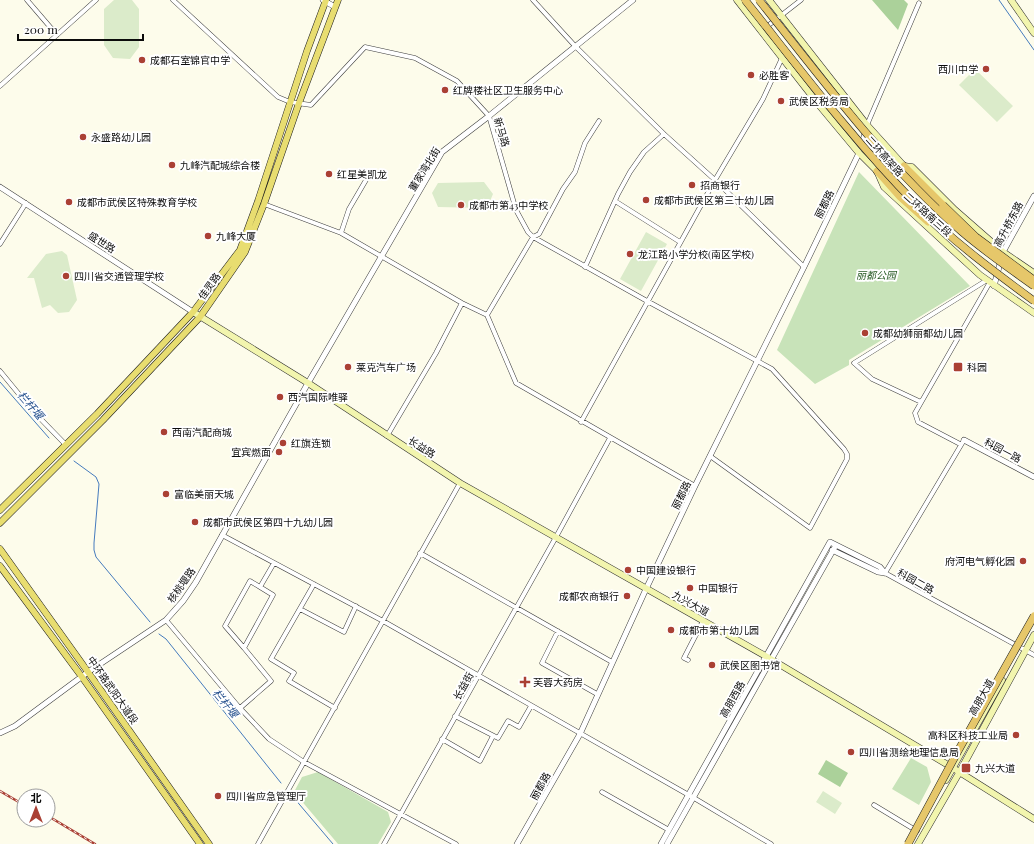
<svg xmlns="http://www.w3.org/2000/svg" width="1034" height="844" font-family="'Playfair Display','Noto Sans SC',serif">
<rect width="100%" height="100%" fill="#fdfceb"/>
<path fill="#c8e3b9" d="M859,172l111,114 -121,74v5l-34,19 -38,-34z
M911,758l16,9 4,15 -12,23 -27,-16z
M318,772l70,40 3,10 -13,22h-40l-44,-52 8,-15z"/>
<path fill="#abd19a" d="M872,0h32l4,4 -10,26z
M826,760l22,13 -8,14 -22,-13z"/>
<path fill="#dbebca" d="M114,0h18l7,9v38l-9,12 -17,-1 -9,-13v-36z
M975,69l38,37 -16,16 -38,-37z
M484,182l9,12 -6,14 -49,-1 -6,-14 6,-10z
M646,232l21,12 -26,47 -21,-12z
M62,251l5,4 10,45 -8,12 -11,1 -8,-8 -8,3 -8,-30h-7l19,-24z
M823,791l19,12 -7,11 -19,-12z"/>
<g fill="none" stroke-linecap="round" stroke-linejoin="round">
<path stroke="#457bbd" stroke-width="1" d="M999,0l35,50
M0,382l49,56
M74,461l22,16 3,7 -5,59v7l2,7 54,65
M159,634l7,5 115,144
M294,798l39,46"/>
<defs>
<path id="minor" d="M27,0l30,35
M173,0l105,97 12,5 21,3 54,-58 50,11 42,23 32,35 27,94 12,22 5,5 114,64 125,68 72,80 3,5v5l-37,69 -100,-72
M533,0l42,46 89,88 51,46 89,87
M765,28l36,-28
M0,86l96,-86
M861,145l6,-20 52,-122
M615,201l65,41
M264,204l77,29 121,70 25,12
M341,233l8,-24 17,-29
M0,244l26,-41
M585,267l33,-73 12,-22 14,-20 20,-18
M487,315l29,68 179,103
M487,315l46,-78 6,-3 24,-45 12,-17 10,-29 14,-22
M0,371l32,39 34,35
M921,402l-49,-23 -18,-16 133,-83
M581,422l134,-242 48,-81 19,-41
M387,436l49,-83 26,-50
M964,440l-79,133 149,82
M960,444l-42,-22 -3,-9 75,-131
M222,535l161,86 311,177 77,46
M420,553l192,109
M314,584l-43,75 23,14 -5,8 46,27
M300,609l44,23 12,-26
M166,620l72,86 31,33 35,23 152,82
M558,631l-16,32 55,31
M244,648l-19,-22 25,-45 10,6
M688,660l-4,-2 19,-37
M240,708l31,-27 -27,-33 29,-53 -13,-8 14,-24
M455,716l43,22 10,-17 11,6 12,-21
M442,739l38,22 13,-25
M602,792l67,38
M874,805l43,26
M258,844l202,-361
M384,844l172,-307 54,-99"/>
<path id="tertiary" d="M323,0l12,7
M0,187l193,125
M994,286l9,-34 31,-56
M964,440l70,37
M832,550l46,22 7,1
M0,733l15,-7 73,-54 78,-52 17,-19 13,-19 112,-199 134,-231 47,-36 144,-116
M517,844l63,-110 66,-145 49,-103 109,-219 55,-114
M661,844l169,-302 50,25 5,6
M667,844l169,-299"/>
<path id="secondary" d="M737,0l82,105 40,48 18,18 7,16 96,88 54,38
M769,0l98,125 37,41 8,1 43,43 48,42 31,21
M1011,0l23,33
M193,312l115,71 152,100 309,175 184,110 81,51
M946,780l56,-100
M918,844l41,-71 75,-138"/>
<path id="primary" d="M0,510l97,-96 96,-102 47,-62 18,-49 49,-150 19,-51
M0,523l103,-103 97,-103 45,-65 19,-48 35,-101 39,-103
M0,549l88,123 121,172
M0,566l82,111 118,167"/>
<path id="trunk" d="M904,166l39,39
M877,171l23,26 28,25"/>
</defs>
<use href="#minor" stroke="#3e3e3e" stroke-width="5"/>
<use href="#tertiary" stroke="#3e3e3e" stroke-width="6"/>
<use href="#secondary" stroke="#2d2d2d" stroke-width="7"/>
<use href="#primary" stroke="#1c1c1c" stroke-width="7"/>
<use href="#trunk" stroke="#1c1c1c" stroke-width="8"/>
<use href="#minor" stroke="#fff" stroke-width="4"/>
<use href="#tertiary" stroke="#fff" stroke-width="5"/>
<use href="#secondary" stroke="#f2f5ae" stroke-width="6"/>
<use href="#primary" stroke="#e8dd70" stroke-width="6"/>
<use href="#trunk" stroke="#e6c76a" stroke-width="7"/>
<defs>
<path id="rail" d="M0,791l24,14
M48,816l47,28"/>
</defs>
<use href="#rail" stroke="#aa4034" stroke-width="2.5"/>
<use href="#rail" stroke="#fff" stroke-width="1" stroke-dasharray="3" stroke-linecap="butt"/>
<defs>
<path id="trunk-bridge" d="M745,0c55,69 108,140 170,203 36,37 77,67 119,98
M759,0c64,80 125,163 202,231 23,20 48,37 73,55
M943,205l33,32 58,43
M908,844l50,-93 76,-135"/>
</defs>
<use href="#trunk-bridge" stroke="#1c1c1c" stroke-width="8" stroke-linecap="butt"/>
<use href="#trunk-bridge" stroke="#e6c76a" stroke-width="7"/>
</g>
<g fill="#aa4034" stroke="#fff" stroke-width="1.5">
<circle cx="142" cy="60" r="4"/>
<circle cx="986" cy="69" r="4"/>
<circle cx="751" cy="75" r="4"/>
<circle cx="445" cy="90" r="4"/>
<circle cx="781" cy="101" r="4"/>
<circle cx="83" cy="137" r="4"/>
<circle cx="172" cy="165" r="4"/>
<circle cx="329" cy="174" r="4"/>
<circle cx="692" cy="185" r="4"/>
<circle cx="646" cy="200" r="4"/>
<circle cx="69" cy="202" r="4"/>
<circle cx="461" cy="205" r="4"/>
<circle cx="208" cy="236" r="4"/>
<circle cx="630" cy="254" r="4"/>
<circle cx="66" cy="276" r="4"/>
<circle cx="865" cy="333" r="4"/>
<circle cx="348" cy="367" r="4"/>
<rect x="953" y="362" width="10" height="10" rx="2"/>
<circle cx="280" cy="397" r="4"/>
<circle cx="164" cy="432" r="4"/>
<circle cx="283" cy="443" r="4"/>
<circle cx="279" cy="452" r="4"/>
<circle cx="166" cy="494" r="4"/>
<circle cx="195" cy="522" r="4"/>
<circle cx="1023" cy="561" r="4"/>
<circle cx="628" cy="570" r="4"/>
<circle cx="690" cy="588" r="4"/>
<circle cx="627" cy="596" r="4"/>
<circle cx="671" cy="630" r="4"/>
<circle cx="712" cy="665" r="4"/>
<path d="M523 676h4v4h4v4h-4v4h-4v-4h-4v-4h4z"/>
<circle cx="1016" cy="735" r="4"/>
<circle cx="851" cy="752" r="4"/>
<rect x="961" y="763" width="10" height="10" rx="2"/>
<circle cx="218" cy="796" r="4"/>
</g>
<g text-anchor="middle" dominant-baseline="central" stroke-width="4" stroke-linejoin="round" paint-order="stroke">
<g font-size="10" fill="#0b0b0b" stroke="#fff" text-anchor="start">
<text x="150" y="60">成都石室锦官中学</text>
<text x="978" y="69" text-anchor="end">西川中学</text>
<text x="759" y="75">必胜客</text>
<text x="453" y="90">红牌楼社区卫生服务中心</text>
<text x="789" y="101">武侯区税务局</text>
<text x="91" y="137">永盛路幼儿园</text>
<text x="180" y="165">九峰汽配城综合楼</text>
<text x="337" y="174">红星美凯龙</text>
<text x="700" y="185">招商银行</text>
<text x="654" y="200">成都市武侯区第三十幼儿园</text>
<text x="77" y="202">成都市武侯区特殊教育学校</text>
<text x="469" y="205">成都市第43中学校</text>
<text x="216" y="236">九峰大厦</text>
<text x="638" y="254">龙江路小学分校(南区学校)</text>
<text x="74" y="276">四川省交通管理学校</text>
<text x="873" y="333">成都幼狮丽都幼儿园</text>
<text x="356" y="367">莱克汽车广场</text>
<text x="967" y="367">科园</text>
<text x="288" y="397">西汽国际唯驿</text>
<text x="172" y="432">西南汽配商城</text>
<text x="291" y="443">红旗连锁</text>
<text x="271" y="452" text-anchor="end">宜宾燃面</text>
<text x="174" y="494">富临美丽天城</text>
<text x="203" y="522">成都市武侯区第四十九幼儿园</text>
<text x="1015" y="561" text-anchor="end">府河电气孵化园</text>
<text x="636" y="570">中国建设银行</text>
<text x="698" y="588">中国银行</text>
<text x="619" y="596" text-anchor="end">成都农商银行</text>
<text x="679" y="630">成都市第十幼儿园</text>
<text x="720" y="665">武侯区图书馆</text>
<text x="533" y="682">芙蓉大药房</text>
<text x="1008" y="735" text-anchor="end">高科区科技工业局</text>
<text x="859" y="752">四川省测绘地理信息局</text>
<text x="975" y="768">九兴大道</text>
<text x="226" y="796">四川省应急管理厅</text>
</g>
<g font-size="10" fill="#0b0b0b" stroke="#fff">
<text transform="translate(502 132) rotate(73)">新马路</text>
<text transform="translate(885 156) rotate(48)">二环高架路</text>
<text transform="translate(424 169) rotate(-58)">董家湾北街</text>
<text transform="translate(824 204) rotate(-64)">丽都路</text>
<text transform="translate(928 214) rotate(42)">二环路南三段</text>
<text transform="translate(1008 224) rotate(-62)">高升桥东路</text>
<text transform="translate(102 242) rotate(33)">盛世路</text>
<text transform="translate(209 286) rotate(-55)">佳灵路</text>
<text transform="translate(422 447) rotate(33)">长益路</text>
<text transform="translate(1003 450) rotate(28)">科园一路</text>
<text transform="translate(681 495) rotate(-64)">丽都路</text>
<text transform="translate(916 581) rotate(29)">科园二路</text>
<text transform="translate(181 585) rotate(-55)">核桃堰路</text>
<text transform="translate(691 603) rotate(29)">九兴大道</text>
<text transform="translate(463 686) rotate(-61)">长益街</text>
<text transform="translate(113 690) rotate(55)">中环路武阳大道段</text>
<text transform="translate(981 697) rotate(-61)">高朋大道</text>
<text transform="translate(732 699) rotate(-61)">高朋西路</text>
<text transform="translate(540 786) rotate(-61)">丽都路</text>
</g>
<g font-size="10" font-style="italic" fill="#275a24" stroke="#fff">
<text x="876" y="275">丽都公园</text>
</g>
<g font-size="11" font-style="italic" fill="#244f8d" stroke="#fff">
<text transform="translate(31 405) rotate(49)">栏杆堰</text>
<text transform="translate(226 703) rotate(51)">栏杆堰</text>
</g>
</g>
<g transform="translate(36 808)"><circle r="19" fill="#ffffff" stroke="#9d9d9d"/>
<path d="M0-3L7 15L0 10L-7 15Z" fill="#aa4034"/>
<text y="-6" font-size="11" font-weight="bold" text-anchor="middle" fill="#0b0b0b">北</text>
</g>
<path d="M18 34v6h125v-6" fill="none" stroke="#0b0b0b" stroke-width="2"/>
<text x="24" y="34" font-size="12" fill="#0b0b0b" stroke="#ffffff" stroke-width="3" paint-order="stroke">200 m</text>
</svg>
